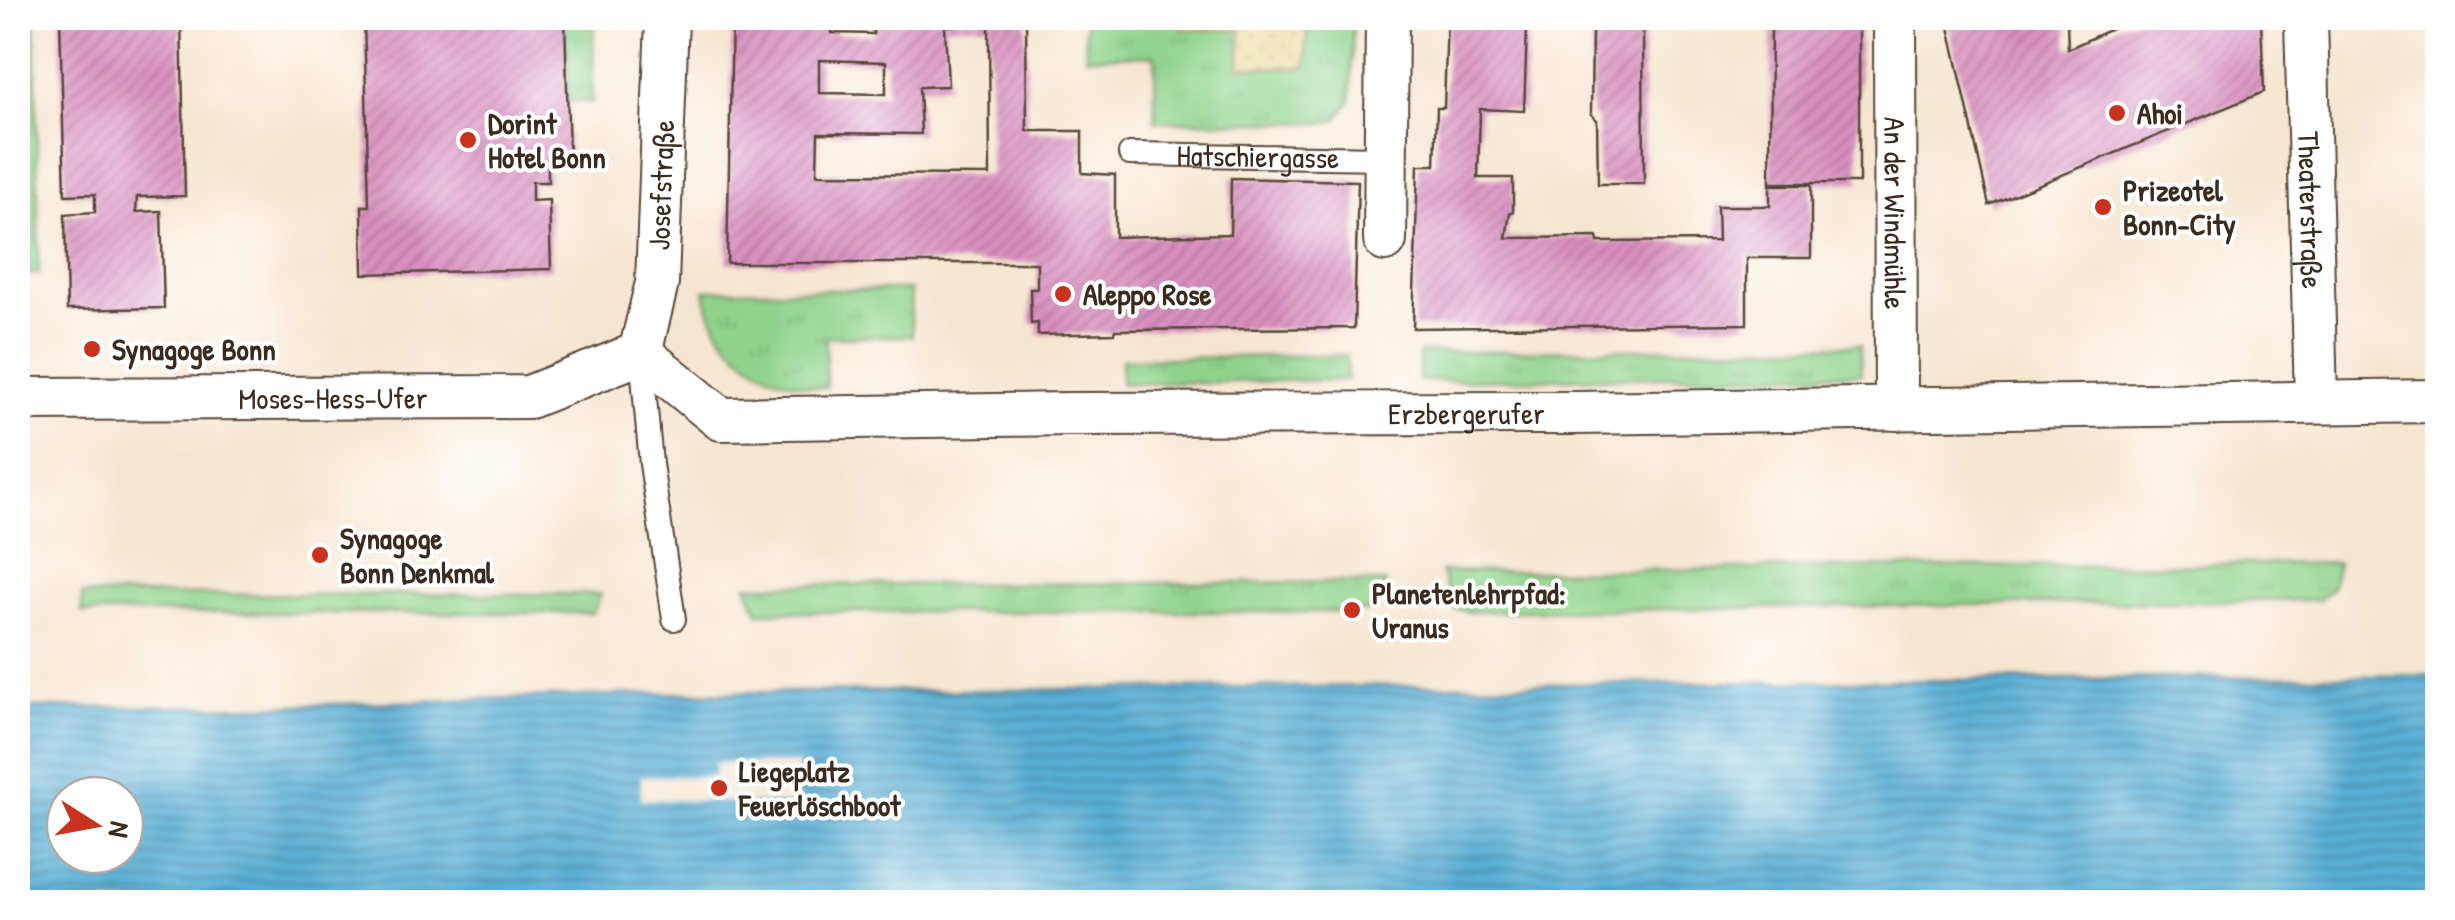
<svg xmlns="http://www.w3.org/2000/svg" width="2455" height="920" font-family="'Patrick Hand',sans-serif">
<defs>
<pattern id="grass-tufts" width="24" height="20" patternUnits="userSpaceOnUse" patternTransform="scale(2.5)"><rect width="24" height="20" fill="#8fd38c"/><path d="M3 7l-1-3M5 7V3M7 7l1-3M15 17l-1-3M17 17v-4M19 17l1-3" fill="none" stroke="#7cb578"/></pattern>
<pattern id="sand-dots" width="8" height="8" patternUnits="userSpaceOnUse" patternTransform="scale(2.5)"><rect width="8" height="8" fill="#eeda9e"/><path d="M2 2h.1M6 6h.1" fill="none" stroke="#cdbb88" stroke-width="1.8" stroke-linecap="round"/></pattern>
<pattern id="water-rules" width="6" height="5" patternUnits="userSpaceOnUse" patternTransform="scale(2.5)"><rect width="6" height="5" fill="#58aed4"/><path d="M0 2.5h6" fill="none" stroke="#4a8eab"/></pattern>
<pattern id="building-hatch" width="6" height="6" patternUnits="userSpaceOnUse" patternTransform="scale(2.5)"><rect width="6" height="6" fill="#da90c1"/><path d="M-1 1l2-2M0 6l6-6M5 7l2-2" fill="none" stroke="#b2769c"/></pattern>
</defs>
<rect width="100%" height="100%" fill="#fff"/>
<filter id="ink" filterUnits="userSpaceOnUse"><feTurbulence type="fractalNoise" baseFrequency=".01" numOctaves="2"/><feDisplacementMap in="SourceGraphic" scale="20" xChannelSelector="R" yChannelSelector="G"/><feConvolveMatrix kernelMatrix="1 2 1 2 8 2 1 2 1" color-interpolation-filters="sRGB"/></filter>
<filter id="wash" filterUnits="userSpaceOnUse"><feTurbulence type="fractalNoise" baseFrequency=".0048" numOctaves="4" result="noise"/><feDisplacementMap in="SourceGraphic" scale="40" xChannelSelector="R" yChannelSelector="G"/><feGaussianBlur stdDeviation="2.25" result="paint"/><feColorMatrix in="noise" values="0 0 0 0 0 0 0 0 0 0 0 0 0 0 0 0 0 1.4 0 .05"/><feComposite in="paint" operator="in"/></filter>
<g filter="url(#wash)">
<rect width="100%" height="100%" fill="#f6e6d0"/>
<path fill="url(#grass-tufts)" stroke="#657e55" stroke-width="2.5" d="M18,18h17l4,256h-10l-1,-34 -10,-1z
M565,18h29l-2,84 -24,-1z
M1085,18h268l-2,82 -14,20 -13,3 -169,-2v-66l-69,2z
M705,290h205l2,46 -86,1v51c-57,-2 -114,-39 -121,-98z
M1860,345l1,29 -442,7v-28z
M1346,355l1,25 -226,4 1,-25z
M2338,563l-7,27 -13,10 -849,12 -14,-3 -14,-37z
M1386,582l-13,27 -8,3h-607l-11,-27z
M601,594l-8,19h-511v-18z"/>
<path fill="url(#sand-dots)" stroke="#94825e" stroke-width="2.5" d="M1184,18h123l-1,50 -66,-1 1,-37 -58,-1z"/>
<path fill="url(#water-rules)" stroke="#4a6c79" stroke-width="2.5" fill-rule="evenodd" d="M2437,675v227h-2419v-194l247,-2 409,-13zM65,795h60v60h-60z"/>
<path fill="#f6e6d0" d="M18,703h6l5,199h-11z
M715,763l82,1v40l-156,-5v-23l74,1z"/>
<g id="blocks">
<path fill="url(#building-hatch)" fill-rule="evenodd" d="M60,18h121l4,178 -48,1 -1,15 25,-1 3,97 -97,2 -2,-96 30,-2v-18l-30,1z
M364,18h201l4,138 -21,1v25h-16v19l17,-1 2,69 -188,5 -1,-68h7z
M732,18h100v15l41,1v-16h153l1,113h55v42l33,2v62l115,-3 1,-56 127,3 -4,147 -239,2 -1,3 -76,2v-12l-7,1 -1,-35h7v-26h-310zM989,25l1,150 -173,-1 1,-41 103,1 -2,-47 29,-1 -3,-60zM819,60l67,2v32l-67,-1z
M1447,18h70v10h10l-3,83 -44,-2 -2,69h35v35h-3l-4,25 91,-1 1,5 120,-1 -1,-35h53v-21h41v73h-64v66l-334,4 5,-163h17l2,-57h7z
M1771,18h88v165h-89z
M1947,18h106v4h14l1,27 67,-31h126l3,74 -275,113z
M1592,26l51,4 1,154h-46l-1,-64 -6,-6z"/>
</g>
</g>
<g filter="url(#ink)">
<use href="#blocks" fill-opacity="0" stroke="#574639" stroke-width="2.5"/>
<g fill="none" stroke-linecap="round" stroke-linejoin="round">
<defs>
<g id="lane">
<path d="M2437,18l1,4"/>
<path id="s1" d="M1130,154l255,4"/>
<path d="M641,354l10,110 23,155"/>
</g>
<g id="street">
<path id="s2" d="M1895,18l1,391"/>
<path id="s3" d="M2306,18l10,383"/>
<path d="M1385,240l2,-222"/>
<path id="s4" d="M640,353l81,66 347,-5 508,-1 862,-12"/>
<path id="s5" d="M640,353l17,-70 10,-265"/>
<path id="s6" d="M18,399l511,-2 111,-44"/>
</g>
</defs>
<use href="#lane" stroke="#574639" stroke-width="26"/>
<use href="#street" stroke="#574639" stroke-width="46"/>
<use href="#lane" stroke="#fff" stroke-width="22"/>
<use href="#street" stroke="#fff" stroke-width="42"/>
</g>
</g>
<g fill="#c8321e" stroke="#fff" stroke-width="4">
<circle cx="2117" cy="113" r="10"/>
<circle cx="468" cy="140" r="10"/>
<circle cx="2103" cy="207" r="10"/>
<circle cx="1063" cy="294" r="10"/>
<circle cx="92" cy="349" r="10"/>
<circle cx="320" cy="555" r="10"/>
<circle cx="1352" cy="610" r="10"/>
<circle cx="719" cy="788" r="10"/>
</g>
<g text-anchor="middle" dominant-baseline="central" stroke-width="8" stroke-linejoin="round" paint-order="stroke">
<g font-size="30" font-weight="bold" fill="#3b2a1e" stroke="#fff" text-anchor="start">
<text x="2137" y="113">Ahoi</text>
<text x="488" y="123">Dorint<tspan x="488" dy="34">Hotel Bonn</tspan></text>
<text x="2123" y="190">Prizeotel<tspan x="2123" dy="34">Bonn-City</tspan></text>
<text x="1083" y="294">Aleppo Rose</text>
<text x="112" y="349">Synagoge Bonn</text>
<text x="340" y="538">Synagoge<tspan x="340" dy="34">Bonn Denkmal</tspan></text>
<text x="1372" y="593">Planetenlehrpfad:<tspan x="1372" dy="34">Uranus</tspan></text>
<text x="739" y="771">Liegeplatz<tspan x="739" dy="34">Feuerlöschboot</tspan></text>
</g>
<g font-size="30" fill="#3b2a1e" stroke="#fff">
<text stroke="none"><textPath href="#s1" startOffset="128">Hatschiergasse</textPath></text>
<text stroke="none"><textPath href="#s5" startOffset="170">Josefstraße</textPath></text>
<text stroke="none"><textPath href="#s3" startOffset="192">Theaterstraße</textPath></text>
<text stroke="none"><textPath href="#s2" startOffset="195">An der Windmühle</textPath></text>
<text stroke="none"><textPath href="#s6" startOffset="315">Moses-Hess-Ufer</textPath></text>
<text stroke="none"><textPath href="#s4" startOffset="850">Erzbergerufer</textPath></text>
</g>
</g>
<rect width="2455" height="920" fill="none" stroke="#fff" stroke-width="60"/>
<g transform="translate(95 825) rotate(101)"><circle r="48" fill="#ffffff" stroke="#b1aaa5" stroke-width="2.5"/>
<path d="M0-8L18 38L0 25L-18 38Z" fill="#c8321e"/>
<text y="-15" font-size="28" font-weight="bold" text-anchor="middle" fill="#3b2a1e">N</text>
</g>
</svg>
